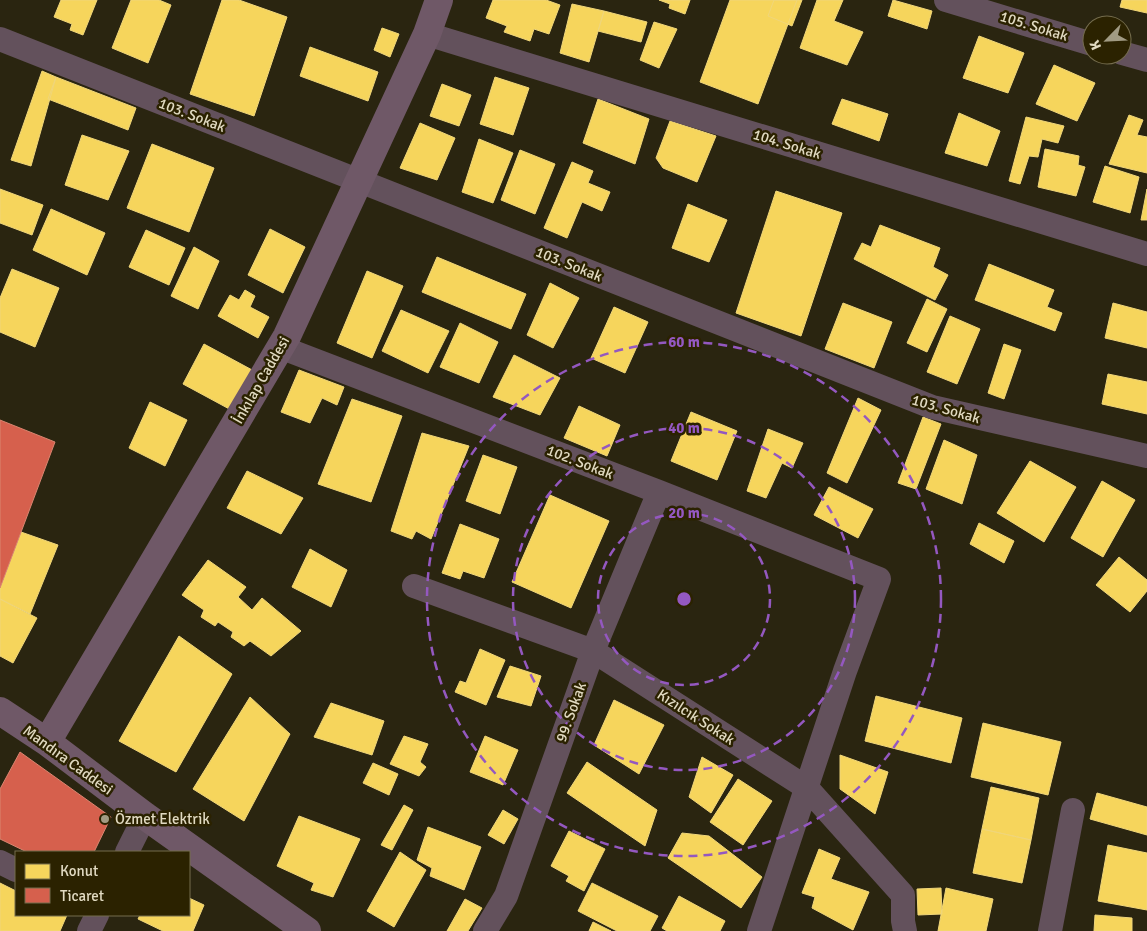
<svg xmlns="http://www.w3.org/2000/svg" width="1147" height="931" font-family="Signika,sans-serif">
<rect width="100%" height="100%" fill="#2a2510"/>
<path fill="#f6d55c" stroke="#f0d67a" d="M61,0h36l-14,35 -13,-5 2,-6 -18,-7z
M131,0h28l12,5 -23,58 -36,-15z
M222,0h17l48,17 -33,99 -64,-22z
M493,0h53l14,5 -11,29 -15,-5 -4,12 -26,-9 3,-6 -21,-8z
M659,0h31l-5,14 -16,-6 1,-4z
M730,0h67l-39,104 -58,-22z
M774,0h28l-10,26 -24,-10z
M817,0h26l-9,21 29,11 -16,33 -47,-17z
M893,0l39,11 -5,18 -39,-13z
M1122,0h25v13l-27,-6z
M572,4l32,7 -15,51 -29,-9z
M604,11l43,11 -6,20 -43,-11z
M654,22l23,7 -18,39 -19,-8z
M382,28l17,6 -9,23 -16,-7z
M979,36l45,17 -16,40 -45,-15z
M310,47l68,25 -10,29 -68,-25z
M1054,65l41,18 -18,38 -41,-17z
M42,71l14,6 -25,89 -20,-6z
M56,77l80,31 -8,22 -80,-31z
M495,77l34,11 -16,47 -33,-11z
M442,84l29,11 -12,31 -29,-10z
M598,99l51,20 -14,45 -52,-21z
M842,99l46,15 -9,27 -47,-17z
M959,113l41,18 -13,35 -42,-13z
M1129,115l14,5 -6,15 10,2v36l-38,-9z
M1026,117l38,9 -6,17 -16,-4 -4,18 -9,-1 -9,28 -11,-3z
M670,121l46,15 -19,46 -34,-14 -7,-10z
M420,123l35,15 -18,42 -37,-12z
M82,135l47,16 -21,49 -43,-15z
M479,139l34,14 -20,50 -31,-11z
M152,144l62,24 -25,64 -62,-24z
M1045,149l34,7 -1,9 7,2 -9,29 -38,-9z
M520,150l35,14 -20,50 -34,-14z
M572,162l21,9 -5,12 22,9 -8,19 -20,-9 -15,36 -23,-10z
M1105,166l34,11 -9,36 -37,-11z
M0,189l43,16 -11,30 -32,-12z
M1147,189v31h-6z
M776,191l66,22 -41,123 -65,-23z
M688,204l39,16 -18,42 -37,-14z
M51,209l54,24 -18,42 -54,-25z
M880,225l60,23 -7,19 15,8 -13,25 -81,-41 8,-16 9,4z
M270,229l35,18 -22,46 -35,-18z
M146,230l39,18 -16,37 -40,-18z
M194,247l25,14 -21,48 -27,-13z
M437,257l89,37 -15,35 -89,-37z
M989,264l65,26 -7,17 15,6 -7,18 -80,-31z
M12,269l47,19 -24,59 -35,-15v-34z
M367,271l36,15 -31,72 -35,-15z
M550,283l29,15 -26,50 -26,-13z
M245,290l10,6 -5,11 19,10 -11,21 -40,-22 12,-21 9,5z
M927,299l20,10 -20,43 -20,-9z
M843,303l49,19 -18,46 -49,-19z
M1113,303l34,9v36l-42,-10z
M614,307l34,15 -23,51 -34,-15z
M401,310l48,21 -21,42 -46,-22z
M950,316l30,13 -23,55 -30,-12z
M460,323l38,19 -19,41 -39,-16z
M204,344l50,27 -21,40 -50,-27z
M1004,344l17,6 -17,49 -16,-6z
M514,355l46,23 -20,37 -47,-18z
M299,370l45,17 -7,18 -15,-7 -12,25 -29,-11z
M1108,374l39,8v32l-45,-10z
M858,398l23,12 -34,73 -20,-10z
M352,399l50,17 -31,86 -53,-18z
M150,402l37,18 -22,46 -36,-18z
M579,406l41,19 -13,31 -43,-18z
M691,412l46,19 -20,49 -46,-19z
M923,417l18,7 -25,65 -18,-6z
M768,429l35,14 -11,25 -10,-5 -16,35 -19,-7z
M422,433l47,13 -38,93 -15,-8 -4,8 -21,-8z
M944,440l33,15 -15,49 -36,-15z
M483,455l34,12 -17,47 -34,-13z
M1030,461l46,26 -32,55 -47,-29z
M247,471l56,27 -22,36 -54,-26z
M1102,481l33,19 -32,57 -32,-19z
M829,487l44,22 -15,29 -44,-23z
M550,495l59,26 -38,87 -59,-26z
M979,523l35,18 -10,22 -34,-19z
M460,524l39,15 -15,39 -21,-7 -3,8 -18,-6z
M21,532l37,13 -28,69 -30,-15v-11z
M310,549l37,21 -16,37 -39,-20z
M1119,557l28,23v11l-17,21 -34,-27z
M208,560l38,27 -8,10 14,13 10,-12 39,33 -30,25 -21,-15 -6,5 -13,-9 2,-5 -15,-10 -3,4 -14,-9 3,-7 -22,-15z
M0,599l37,19 -24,45 -13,-7z
M179,636l53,38 -56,98 -57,-31z
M480,649l25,11 -19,45 -31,-13 5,-11 6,2z
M510,666l31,10 -10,30 -34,-9z
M876,696l86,22 -11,45 -86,-22z
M250,697l40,37 -46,87 -51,-32z
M614,700l50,25 -25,49 -45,-29z
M331,703l53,18 -12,34 -58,-18z
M983,723l78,19 -13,53 -77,-18z
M404,736l24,8 -8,18 6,5 -7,9 -29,-12z
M485,736l33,14 -15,35 -33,-13z
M840,755l48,17 -13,42 -35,-25z
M702,757l31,18 -22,38 -22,-16z
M587,762l70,48 -12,36 -78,-53z
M373,763l25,11 -9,21 -26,-12z
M738,779l34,22 -29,44 -33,-23z
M991,787l48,11 -8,42 -49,-11z
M1097,793l50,14v28l-57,-16z
M404,805l9,5 -21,40 -11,-5z
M503,810l15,9 -14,25 -16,-9z
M299,816l61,23 -27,58 -22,-7 3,-7 -37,-17z
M428,827l53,20 -17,43 -34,-14 2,-8 -15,-8z
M982,829l49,11 -9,43 -49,-10z
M569,831l36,18 -21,42 -18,-10 3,-5 -18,-10z
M682,833l27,3 53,41 -21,31 -73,-50z
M1108,845l39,8v57l-49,-9z
M819,849l21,9 -9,21 38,13 -16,38 -41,-22 3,-11 -13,-4z
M400,852l26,18 -32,57 -27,-16z
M0,883l16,8v24h51l-7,16h-60z
M592,883l66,33 -8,15h-33l-39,-20z
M941,888l1,26 -24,1 -1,-26z
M946,888l47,11 -7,32h-48z
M679,896l46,25 -5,10h-53l-5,-3z
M189,898l15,7 -11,26h-30l-25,-12 2,-4h49z
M465,899l17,9 -14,23h-21z
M1095,915l37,3v13h-38z
M593,922l18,9h-22z"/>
<path fill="#d6604d" stroke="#d98570" d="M0,420l55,22 -55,146z
M20,752l91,65 -17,35h-67l-27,-13v-50z"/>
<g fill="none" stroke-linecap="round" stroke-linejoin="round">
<path stroke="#63515c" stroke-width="24" d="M946,0l146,44
M427,34l720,220
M0,39l932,368 215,49
M1122,53l25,7
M280,347l379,145 220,87 -34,92 -86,260
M414,586l179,65 214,137 96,107v26l2,10
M127,852l18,-36
M0,862l16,8
M89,931l8,-16
M485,931l21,-35 87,-245 66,-159
M1050,931l23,-121"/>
<path stroke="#6f5867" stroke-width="28" d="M0,711l47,31 98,74 162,115
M47,742l240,-406 140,-302 12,-34"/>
</g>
<g fill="none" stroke="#9458c0" stroke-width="2.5" stroke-dasharray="9 6">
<circle cx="684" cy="599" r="86"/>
<circle cx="684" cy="599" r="171"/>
<circle cx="684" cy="599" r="257"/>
</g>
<circle fill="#a19b83" stroke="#2b2200" stroke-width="2" cx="105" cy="819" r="5"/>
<g text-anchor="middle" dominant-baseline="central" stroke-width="5" stroke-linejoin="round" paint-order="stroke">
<g font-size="15" fill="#e1dac1" stroke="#2b2200">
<text transform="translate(1034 26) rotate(17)">105. Sokak</text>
<text transform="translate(192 115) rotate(21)">103. Sokak</text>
<text transform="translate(787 144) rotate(17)">104. Sokak</text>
<text transform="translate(569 264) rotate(22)">103. Sokak</text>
<text transform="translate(261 380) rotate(-60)">İnkılap Caddesi</text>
<text transform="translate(946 409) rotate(16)">103. Sokak</text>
<text transform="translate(580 462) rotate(21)">102. Sokak</text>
<text transform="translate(571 712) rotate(-70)">99. Sokak</text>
<text transform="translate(696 717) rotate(33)">Kızılcık Sokak</text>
<text transform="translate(68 760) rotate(36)">Mandıra Caddesi</text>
</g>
<g font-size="15" fill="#e1dac1" stroke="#2b2200" text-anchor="start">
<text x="115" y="819">Özmet Elektrik</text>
</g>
</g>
<circle cx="684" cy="599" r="8" fill="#9458c0" stroke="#2b2200" stroke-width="2.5"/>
<g font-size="15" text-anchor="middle" font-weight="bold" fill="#9458c0" stroke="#2b2200" stroke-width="5" stroke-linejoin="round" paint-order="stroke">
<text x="684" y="347">60 m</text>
<text x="684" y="433">40 m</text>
<text x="684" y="518">20 m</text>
</g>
<rect x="15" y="851" width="175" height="65" fill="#2b2200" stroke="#746c4d"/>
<rect x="25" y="864" width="25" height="15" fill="#f6d55c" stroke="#746c4d"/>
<text x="60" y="876" font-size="15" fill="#e1dac1">Konut</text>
<rect x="25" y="888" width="25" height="15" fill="#d6604d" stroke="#746c4d"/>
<text x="60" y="901" font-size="15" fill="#e1dac1">Ticaret</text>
<g transform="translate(1107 40) rotate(246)"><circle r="24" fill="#2b2200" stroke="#746c4d"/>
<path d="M0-4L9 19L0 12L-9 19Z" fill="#a19b83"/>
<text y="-8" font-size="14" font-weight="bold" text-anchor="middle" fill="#e1dac1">K</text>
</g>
</svg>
